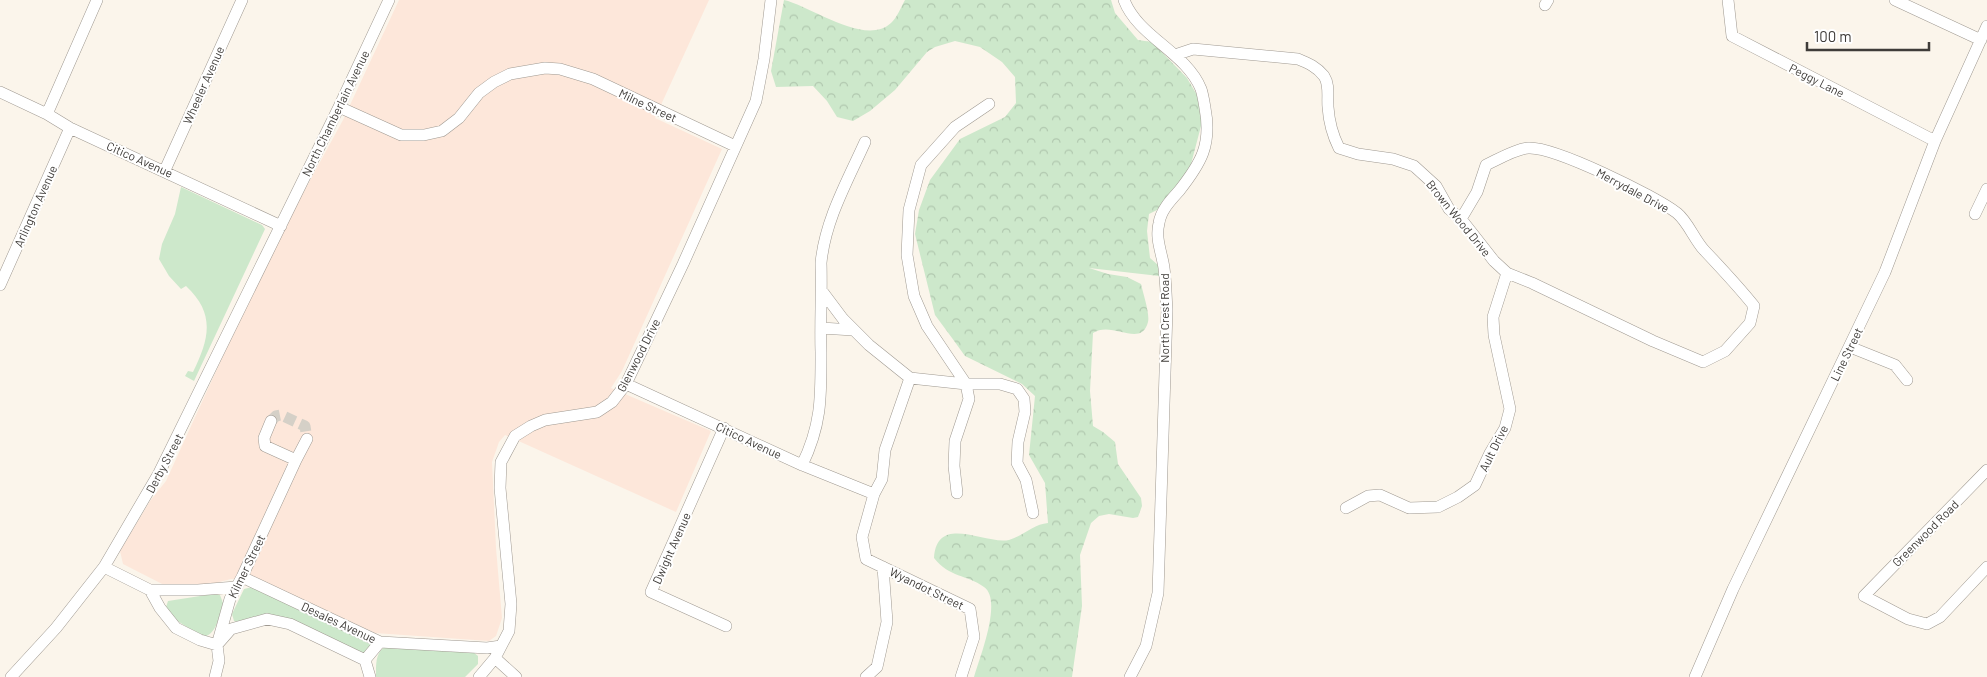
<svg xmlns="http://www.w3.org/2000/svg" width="1987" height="677" font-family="Barlow,sans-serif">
<defs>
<pattern id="forest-crowns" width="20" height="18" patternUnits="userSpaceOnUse" patternTransform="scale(1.25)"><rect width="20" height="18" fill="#cde8cb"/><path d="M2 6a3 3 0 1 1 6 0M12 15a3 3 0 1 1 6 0" fill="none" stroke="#b1c8af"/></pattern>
</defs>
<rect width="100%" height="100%" fill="#fbf5eb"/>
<path fill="#fde7da" d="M399,0h310l-54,118 67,31 -100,222 -11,17 100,43 -35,81 -171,-77 -6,7 -7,20 4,86 6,70 -6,18 -7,5 -114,-8 -119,-55 -25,1 -27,7 -34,2 -47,-24 -3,-13 30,-50 16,-20 87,-191 26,-53 64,-117z"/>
<path fill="#cde8cb" d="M181,187l81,38 3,4 -71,152 -9,-5 3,-5 5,1c16,-33 23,-58 -7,-86l-5,3 -12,-13 -10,-17 3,-15 13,-30z
M252,587l104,49 16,9 -6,7h-8l-74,-34 -47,4 -3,-1 -2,-7 12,-25z
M213,594l7,1 3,8c-4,12 -6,33 -21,34l-29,-19 -7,-11 2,-6z
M387,646l86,6 5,4v8l-13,13h-89c0,-12 -1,-26 11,-31z"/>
<path fill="url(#forest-crowns)" d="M784,0c27,6 81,47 107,23 6,-5 10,-16 14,-23h206l4,13 23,27 14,2 35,36 10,17 4,13v18l-11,42 -33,42 -8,4 -2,17 3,27 8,7 1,11 -70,-8 19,6 19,3 14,7c2,9 9,30 7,38 -7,27 -36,-2 -55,11l-3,58 3,35 10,6 12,10 3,22 23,34 1,8 -4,11 -5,1 -24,-4 -10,2 -8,7 -11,32 2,51 -10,71h-98c5,-18 29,-77 10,-90 -18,-13 -34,-9 -50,-29 3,-45 51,-13 75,-18 14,-4 25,-16 39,-17l-3,-40 -16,-28 6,-59 -13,-12 -57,-28 -13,-18 -17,-23 -20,-81 4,-24 11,-30 30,-41 45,-22 11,-14 -1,-26 -13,-15 -22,-15 -25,-6 -20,6 -8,5 -32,38 -25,21 -17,10 -16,-4 -10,-16 -14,-15 -37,1 -5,-16z"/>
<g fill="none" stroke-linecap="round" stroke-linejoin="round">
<path stroke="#d5d0c7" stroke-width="11" stroke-dasharray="11 5.5" stroke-linecap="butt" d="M271,421l5,-5 5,-1 24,11 2,13"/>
<defs>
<path id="minor" d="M1124,0c14,37 62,52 77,89 2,6 3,13 4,19 7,37 -4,55 -26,83 -8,9 -18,19 -20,32 -4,16 3,30 5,45 2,14 2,28 3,42l-9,283 -12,53 -16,31
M1728,0l4,36 203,105
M1895,0l86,40
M1545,5l3,-5
M1175,55l18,-6 105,10c10,4 19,8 26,17 6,9 3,21 4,31 1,15 4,27 11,41l19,6 35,5 21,7 22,20 13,23 12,10 33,42 13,12 25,10 121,58 50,21 22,-11 25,-28 4,-17c-16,-20 -33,-38 -50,-56 -10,-11 -16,-28 -27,-37 -22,-17 -123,-67 -149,-65 -13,1 -31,12 -42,17l-9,27 -16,27
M0,92l47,22 23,14 211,98
M339,107l62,28h23l18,-4 17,-13 20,-25 15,-11 16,-8 35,-6 15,1 33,10 142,67
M47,114l50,-114
M165,170l77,-170
M1975,214l12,-25
M0,285l70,-157
M822,291l21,28 26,26 41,33 56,6h34l17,5 7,10 1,13 -7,30 -1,21 9,17 7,33
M821,328l32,2
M1850,347l45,18 12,15
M910,378l-25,72 -3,29 -8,15 -12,43 4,22 104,50 4,28 -13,40
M626,384l176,81 72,29
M271,421l-7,17 1,8 31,14 11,-21
M724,428l-73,164 75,34
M802,465c20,-41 19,-69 19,-113 -1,-30 1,-59 0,-89 4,-43 27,-83 44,-121
M1987,470l-123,126 44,23 19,5 13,-7 47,-50
M957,493l-3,-27 1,-25 14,-42 -3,-15 -39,-58 -13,-30 -7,-41 2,-45 12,-45 34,-38 34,-23
M1346,508l22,-12 12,-1 29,13 29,-1 20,-10 17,-12 15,-32 15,-25 5,-19 -16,-74 -1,-18 14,-44
M104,567l46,23 10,18 16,20 24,12 17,5 14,-16 36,-10 23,5 75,36
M242,577l138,65 107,6 14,-2
M150,590h48l38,-3
M495,658l21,19
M365,660l15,-18
M365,660l5,17
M11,677l45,-49 48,-61 55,-94 180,-366 50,-107
M215,677l4,-16 -2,-16 13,-46 12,-22 54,-117
M479,677l16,-19 14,-27 2,-27 -11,-116 1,-26 14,-26 16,-10 14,-6 52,-8 15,-10 14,-18 57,-120 73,-163 8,-42 7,-59
M866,677l11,-10 10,-45 -4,-55
M1695,677l38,-88 152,-317 50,-131 52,-115"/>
</defs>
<use href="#minor" stroke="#9f9991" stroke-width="12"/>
<use href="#minor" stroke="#fff" stroke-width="11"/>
</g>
<g text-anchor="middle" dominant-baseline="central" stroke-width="4" stroke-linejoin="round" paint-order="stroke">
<g font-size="12" fill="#3f3c39" stroke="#fff">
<text transform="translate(1817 80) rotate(27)">Peggy Lane</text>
<text transform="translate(203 85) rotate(-66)">Wheeler Avenue</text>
<text transform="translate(648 105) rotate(25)">Milne Street</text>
<text transform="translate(335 113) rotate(-64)">North Chamberlain Avenue</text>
<text transform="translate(140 159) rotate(24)">Citico Avenue</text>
<text transform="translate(1633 190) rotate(28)">Merrydale Drive</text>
<text transform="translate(35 206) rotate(-66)">Arlington Avenue</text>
<text transform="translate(1459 218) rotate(51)">Brown Wood Drive</text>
<text transform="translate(1164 318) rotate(-90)">North Crest Road</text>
<text transform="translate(1846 354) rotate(-64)">Line Street</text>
<text transform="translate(638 355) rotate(-63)">Glenwood Drive</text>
<text transform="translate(749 440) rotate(25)">Citico Avenue</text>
<text transform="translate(1493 448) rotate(-64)">Ault Drive</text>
<text transform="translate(164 463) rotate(-62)">Derby Street</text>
<text transform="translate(1925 533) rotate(-45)">Greenwood Road</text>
<text transform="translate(671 548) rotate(-66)">Dwight Avenue</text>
<text transform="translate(246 566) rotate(-64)">Kilmer Street</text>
<text transform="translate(927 588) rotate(26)">Wyandot Street</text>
<text transform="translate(339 622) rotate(25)">Desales Avenue</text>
</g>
</g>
<path d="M1807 42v8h122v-8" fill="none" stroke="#3f3c39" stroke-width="2.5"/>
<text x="1814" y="42" font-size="15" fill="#3f3c39" stroke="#ffffff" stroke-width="4" paint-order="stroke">100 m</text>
</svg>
